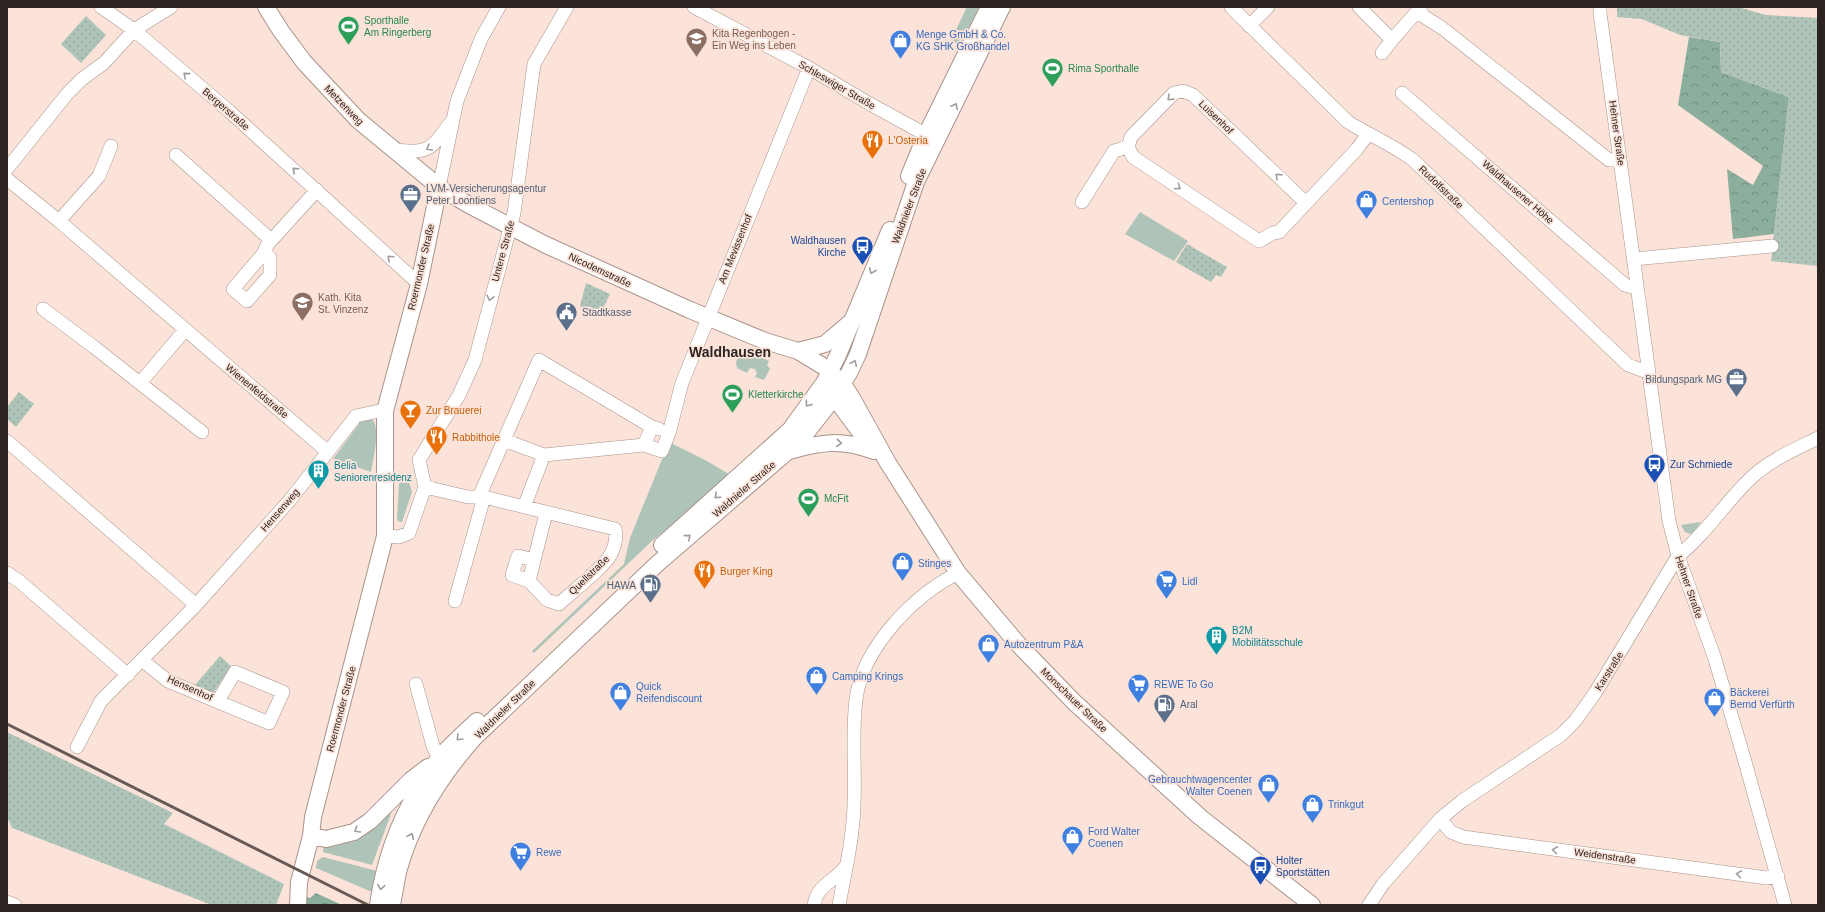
<svg xmlns="http://www.w3.org/2000/svg" width="1825" height="912" font-family="Helvetica,sans-serif">
<defs>
<pattern id="forest-crowns" width="20" height="18" patternUnits="userSpaceOnUse"><rect width="20" height="18" fill="#8cae9c"/><path d="M2 6a3 3 0 1 1 6 0M12 15a3 3 0 1 1 6 0" fill="none" stroke="#738d7f"/></pattern>
<pattern id="park-dots" width="8" height="8" patternUnits="userSpaceOnUse"><rect width="8" height="8" fill="#aec4b8"/><path d="M2 2h.1M6 6h.1" fill="none" stroke="#96a89e" stroke-width="1.8" stroke-linecap="round"/></pattern>
</defs>
<rect width="100%" height="100%" fill="#fbe3d9"/>
<path fill="#aec4b8" d="M967,7h12l-19,38 -9,-5z
M1140,212l48,29 -14,20 -49,-27z
M742,348l27,13 -2,4 3,4 -6,11 -9,-3 2,-4 -2,-4 -5,-1 -3,5 -10,-5 -1,-6z
M372,419c9,9 1,41 -1,53l-38,-13 26,-35 -1,-1 3,-3z
M669,442l38,19 25,15 -79,64 -119,113 -2,-2 92,-87 6,-26z
M401,482h8l3,10 -10,30h-2l-3,-2 2,-36z
M1701,522l-8,11 -3,1 -5,-2 -4,-7z
M391,810v4l-19,51 -49,-13 1,-9z
M323,857l54,14 -5,21 -56,-24 1,-7z"/>
<path fill="url(#forest-crowns)" d="M1689,37l31,5 1,30 68,25 -15,137 -41,5 -6,-70 26,16 10,-19 -85,-61z
M316,893l26,12h-37l2,-8 3,1z"/>
<path fill="url(#park-dots)" d="M1617,7h121l28,8 52,3v248l-47,-5 18,-164 -68,-25 -1,-30 -40,-7 -38,-16 -25,-2z
M86,16l20,19 -25,28 -20,-19z
M1187,244l40,23 -6,10 -5,-2 -5,7 -35,-20z
M586,283l24,11 -10,21 -20,-9z
M19,392l15,12 -18,23 -9,-8v-12z
M220,656l11,10 -16,25 -2,2 -19,-7z
M7,732l166,81 -9,11 120,60 -8,21h-64l-200,-77 -5,-11z"/>
<g fill="none" stroke-linecap="round" stroke-linejoin="round">
<defs>
<path id="minor" d="M101,7l33,23 95,81 190,173
M694,7l115,61 61,36 64,35
M1231,7l117,115c21,13 45,23 65,38l215,205 19,7
M1359,7l33,33 29,-33
M1600,7v6l69,508 9,35 36,100 30,102 41,147
M1417,12l25,16
M1249,26l19,-19
M1446,31l163,129 11,-1
M1382,53l10,-13
M1402,93l223,192 11,3
M393,150c36,3 36,2 57,-27
M176,155l95,85
M7,169l60,-75 15,-15 22,-16 30,-33 37,-23
M7,179l52,42 269,231
M439,187l18,-86 24,-62 18,-32
M1082,202l32,-51 14,-4
M1306,203l-113,-108 -10,-4 -9,2 -43,44 -3,10 5,10 126,84 14,-8 6,-1 78,-83 11,-15
M59,221l40,-45 12,-30
M263,254l7,4v17l-23,26 -14,-12 30,-35 5,-10 49,-54
M1634,259l138,-13
M43,309l51,38 108,85
M140,383l45,-53
M652,427l-8,18 18,6 7,-18 13,-50 127,-315
M504,440l35,-80 113,67 7,2
M7,441l189,164
M544,455l100,-10
M425,487l43,10h16l131,32c2,8 0,17 -4,25 -6,12 -40,39 -52,50l-12,-4 -18,-19 17,-68
M479,497l25,-57 40,15 -20,52
M385,536l14,1 10,-4 16,-46 -6,-27 40,-65 16,-35 39,-147 20,-149 33,-57
M7,573l12,8 109,94
M529,581l-17,-6 6,-19 16,4
M455,601l29,-104
M143,661l25,20 101,42 14,-31 -48,-20 -17,29
M416,684l17,62 6,12
M77,747l24,-46 95,-96 94,-105 66,-84 23,-5h6
M1440,819l11,13 12,5 304,41 11,-2
M7,902l8,3
M814,905c4,-22 20,-22 32,-39
M839,905c5,-28 12,-56 14,-84 4,-41 -2,-82 3,-122 7,-52 57,-103 102,-126
M1369,905l14,-21 57,-65 22,-18 99,-66 14,-14 20,-28 83,-137c29,-23 47,-54 74,-79 18,-17 44,-28 66,-39"/>
<path id="major" d="M266,7l15,24 23,31 54,58 81,67 30,18 75,39 146,66 75,31 33,10 28,17 17,16 9,14 36,65 70,110 60,71 56,58 126,115 112,88
M909,176l17,-41 63,-128
M798,351l27,-7 25,-21
M829,390l37,50
M789,451c33,-9 52,-12 85,0
M662,545l128,-115 34,-47 14,-28 52,-125
M311,836l15,3 28,-7 16,-11 41,-41 17,-13
M298,905l1,-23 12,-46 2,-19 72,-281v-125l34,-127 20,-97
M378,905c6,-42 18,-78 40,-115 7,-11 14,-23 22,-33 12,-13 25,-25 37,-36
M392,905c2,-11 4,-22 6,-33 14,-52 42,-96 77,-135l182,-173 130,-112 16,-15 25,-32 21,-32 9,-19 58,-172 86,-175"/>
</defs>
<use href="#minor" stroke="#a9938a" stroke-width="14"/>
<use href="#major" stroke="#a9938a" stroke-width="18"/>
<use href="#minor" stroke="#fff" stroke-width="13"/>
<use href="#major" stroke="#fff" stroke-width="16"/>
<path stroke="#675a55" stroke-width="3" d="M7,724l361,181"/>
</g>
<defs><path id="oneway-chevron" d="M-2-3.5L2.5 0L-2 3.5" fill="none" stroke-width="1.6" stroke-linecap="round" stroke-linejoin="round"/></defs>
<g stroke="#a09c9b">
<use href="#oneway-chevron" transform="translate(186 75) rotate(-139)"/>
<use href="#oneway-chevron" transform="translate(1170 98) rotate(136)"/>
<use href="#oneway-chevron" transform="translate(955 106) rotate(-64)"/>
<use href="#oneway-chevron" transform="translate(429 148) rotate(149)"/>
<use href="#oneway-chevron" transform="translate(295 170) rotate(-138)"/>
<use href="#oneway-chevron" transform="translate(1278 176) rotate(-136)"/>
<use href="#oneway-chevron" transform="translate(1178 187) rotate(34)"/>
<use href="#oneway-chevron" transform="translate(390 258) rotate(-137)"/>
<use href="#oneway-chevron" transform="translate(872 271) rotate(112)"/>
<use href="#oneway-chevron" transform="translate(490 298) rotate(104)"/>
<use href="#oneway-chevron" transform="translate(854 363) rotate(-66)"/>
<use href="#oneway-chevron" transform="translate(808 404) rotate(126)"/>
<use href="#oneway-chevron" transform="translate(839 443) rotate(4)"/>
<use href="#oneway-chevron" transform="translate(717 496) rotate(138)"/>
<use href="#oneway-chevron" transform="translate(688 537) rotate(-41)"/>
<use href="#oneway-chevron" transform="translate(459 738) rotate(135)"/>
<use href="#oneway-chevron" transform="translate(357 830) rotate(149)"/>
<use href="#oneway-chevron" transform="translate(411 836) rotate(-66)"/>
<use href="#oneway-chevron" transform="translate(1555 850) rotate(-172)"/>
<use href="#oneway-chevron" transform="translate(1739 874) rotate(-172)"/>
<use href="#oneway-chevron" transform="translate(381 887) rotate(99)"/>
</g>
<defs>
<symbol id="stadium-pin" viewBox="-11 -11 22 30"><path d="M0 17L-7.5 6A9.5 9.5 0 1 1 7.5 6Z" fill="#2e9e5b" stroke="#fbe3d9"/><path d="M0-5a6.5 5 0 1 0 0 10a6.5 5 0 1 0 0-10ZM-3.5-1.8h7v3.6h-7Z" fill="#fff"/></symbol>
<symbol id="school-pin" viewBox="-11 -11 22 30"><path d="M0 17L-7.5 6A9.5 9.5 0 1 1 7.5 6Z" fill="#8d6e63" stroke="#fbe3d9"/><path d="M0-5L7-2L0 1L-7-2ZM-4 1L0 2.5L4 1V4Q0 6-4 4Z" fill="#fff"/></symbol>
<symbol id="shop-pin" viewBox="-11 -11 22 30"><path d="M0 17L-7.5 6A9.5 9.5 0 1 1 7.5 6Z" fill="#3f7fe0" stroke="#fbe3d9"/><path d="M-5-2.5h2.3a2.7 3.5 0 0 1 5.4 0H5L5.5 6h-11ZM-1.5-2.5h3a1.5 2.3 0 0 0-3 0Z" fill="#fff"/></symbol>
<symbol id="restaurant-pin" viewBox="-11 -11 22 30"><path d="M0 17L-7.5 6A9.5 9.5 0 1 1 7.5 6Z" fill="#e8710a" stroke="#fbe3d9"/><path d="M-5-6h1v4h1v-4h1v4h1v-4h1v5L-1.5 .5V6h-2V.5L-5-1ZM5-6V6H3V1.5H1.5Q1.5-4 5-6Z" fill="#fff"/></symbol>
<symbol id="office-pin" viewBox="-11 -11 22 30"><path d="M0 17L-7.5 6A9.5 9.5 0 1 1 7.5 6Z" fill="#5c6f8a" stroke="#fbe3d9"/><path d="M-6-3h4V-5.5h4V-3h4V5H-6ZM-1-4.5V-3h2v-1.5ZM-6 0V1H6V0Z" fill="#fff"/></symbol>
<symbol id="bus-pin" viewBox="-11 -11 22 30"><path d="M0 17L-7.5 6A9.5 9.5 0 1 1 7.5 6Z" fill="#1a4fb4" stroke="#fbe3d9"/><path d="M-5-6H5V4H4V6H2V4H-2V6H-4V4H-5ZM-3.5-4V0h7V-4ZM-3.5 1.2v1.5H-2V1.2ZM2 1.2v1.5H3.5V1.2Z" fill="#fff"/></symbol>
<symbol id="civic-pin" viewBox="-11 -11 22 30"><path d="M0 17L-7.5 6A9.5 9.5 0 1 1 7.5 6Z" fill="#5c6f8a" stroke="#fbe3d9"/><path d="M-.6-6.5H3V-4.5H.6V-3L4-1V1h2V6H-6V1h2V-1L-.6-3ZM-1.2 2.5V6h2.4V2.5Z" fill="#fff"/></symbol>
<symbol id="bar-pin" viewBox="-11 -11 22 30"><path d="M0 17L-7.5 6A9.5 9.5 0 1 1 7.5 6Z" fill="#e8710a" stroke="#fbe3d9"/><path d="M-6-5H6L.8 .8V4.5H3.5V6h-7V4.5H-.8V.8Z" fill="#fff"/></symbol>
<symbol id="building-pin" viewBox="-11 -11 22 30"><path d="M0 17L-7.5 6A9.5 9.5 0 1 1 7.5 6Z" fill="#0f9aa8" stroke="#fbe3d9"/><path d="M-4-6H4V6H1V3H-1V6H-4ZM-2.5-4.3h1.7v1.8h-1.7ZM.8-4.3h1.7v1.8H.8ZM-2.5-1h1.7V.8h-1.7ZM.8-1h1.7V.8H.8Z" fill="#fff"/></symbol>
<symbol id="supermarket-pin" viewBox="-11 -11 22 30"><path d="M0 17L-7.5 6A9.5 9.5 0 1 1 7.5 6Z" fill="#3f7fe0" stroke="#fbe3d9"/><path d="M-6-5.5h2.5l.6 2H6L4.5 2H-2.5L-4.4-4H-6ZM-1.5 3.2a1.3 1.3 0 1 0 .1 0ZM3 3.2a1.3 1.3 0 1 0 .1 0Z" fill="#fff"/></symbol>
<symbol id="fuel-pin" viewBox="-11 -11 22 30"><path d="M0 17L-7.5 6A9.5 9.5 0 1 1 7.5 6Z" fill="#5c6f8a" stroke="#fbe3d9"/><path d="M-5.5-6h7V0h2V4h1.3V-2.5L3-4.5l.8-.8L6-3V5H2.5V1h-1V6h-7ZM-4.2-4.7v3.2H.2V-4.7Z" fill="#fff"/></symbol>
</defs>
<g fill-rule="evenodd">
<use href="#stadium-pin" x="336" y="14" width="25" height="34"/>
<use href="#school-pin" x="684" y="26" width="25" height="34"/>
<use href="#shop-pin" x="888" y="28" width="25" height="34"/>
<use href="#stadium-pin" x="1040" y="56" width="25" height="34"/>
<use href="#restaurant-pin" x="860" y="128" width="25" height="34"/>
<use href="#office-pin" x="398" y="182" width="25" height="34"/>
<use href="#shop-pin" x="1354" y="188" width="25" height="34"/>
<use href="#bus-pin" x="850" y="234" width="25" height="34"/>
<use href="#school-pin" x="290" y="290" width="25" height="34"/>
<use href="#civic-pin" x="554" y="300" width="25" height="34"/>
<use href="#office-pin" x="1724" y="366" width="25" height="34"/>
<use href="#stadium-pin" x="720" y="382" width="25" height="34"/>
<use href="#bar-pin" x="398" y="398" width="25" height="34"/>
<use href="#restaurant-pin" x="424" y="424" width="25" height="34"/>
<use href="#bus-pin" x="1642" y="452" width="25" height="34"/>
<use href="#building-pin" x="306" y="458" width="25" height="34"/>
<use href="#stadium-pin" x="796" y="486" width="25" height="34"/>
<use href="#shop-pin" x="890" y="550" width="25" height="34"/>
<use href="#restaurant-pin" x="692" y="558" width="25" height="34"/>
<use href="#supermarket-pin" x="1154" y="568" width="25" height="34"/>
<use href="#fuel-pin" x="638" y="572" width="25" height="34"/>
<use href="#building-pin" x="1204" y="624" width="25" height="34"/>
<use href="#shop-pin" x="976" y="632" width="25" height="34"/>
<use href="#shop-pin" x="804" y="664" width="25" height="34"/>
<use href="#supermarket-pin" x="1126" y="672" width="25" height="34"/>
<use href="#shop-pin" x="608" y="680" width="25" height="34"/>
<use href="#shop-pin" x="1702" y="686" width="25" height="34"/>
<use href="#fuel-pin" x="1152" y="692" width="25" height="34"/>
<use href="#shop-pin" x="1256" y="772" width="25" height="34"/>
<use href="#shop-pin" x="1300" y="792" width="25" height="34"/>
<use href="#shop-pin" x="1060" y="824" width="25" height="34"/>
<use href="#supermarket-pin" x="508" y="840" width="25" height="34"/>
<use href="#bus-pin" x="1248" y="854" width="25" height="34"/>
</g>
<g text-anchor="middle" dominant-baseline="central" stroke-width="3.5" stroke-linejoin="round" paint-order="stroke">
<g font-size="10" fill="#27864d" stroke="#fbe3d9" text-anchor="start">
<text x="364" y="20">Sporthalle<tspan x="364" dy="12">Am Ringerberg</tspan></text>
<text x="1068" y="68">Rima Sporthalle</text>
<text x="748" y="394">Kletterkirche</text>
<text x="824" y="498">McFit</text>
</g>
<g font-size="10" fill="#785e54" stroke="#fbe3d9" text-anchor="start">
<text x="712" y="33">Kita Regenbogen -<tspan x="712" dy="12">Ein Weg ins Leben</tspan></text>
<text x="318" y="297">Kath. Kita<tspan x="318" dy="12">St. Vinzenz</tspan></text>
</g>
<g font-size="10" fill="#366cbe" stroke="#fbe3d9" text-anchor="start">
<text x="916" y="34">Menge GmbH &amp; Co.<tspan x="916" dy="12">KG SHK Großhandel</tspan></text>
<text x="1382" y="201">Centershop</text>
<text x="918" y="563">Stinges</text>
<text x="1182" y="581">Lidl</text>
<text x="1004" y="644">Autozentrum P&amp;A</text>
<text x="832" y="676">Camping Krings</text>
<text x="1154" y="684">REWE To Go</text>
<text x="636" y="686">Quick<tspan x="636" dy="12">Reifendiscount</tspan></text>
<text x="1730" y="692">Bäckerei<tspan x="1730" dy="12">Bernd Verfürth</tspan></text>
<text x="1252" y="779" text-anchor="end">Gebrauchtwagencenter<tspan x="1252" dy="12">Walter Coenen</tspan></text>
<text x="1328" y="804">Trinkgut</text>
<text x="1088" y="831">Ford Walter<tspan x="1088" dy="12">Coenen</tspan></text>
<text x="536" y="852">Rewe</text>
</g>
<g font-size="10" fill="#2d2421" stroke="#fbe3d9">
<text transform="translate(837 85) rotate(30)">Schleswiger Straße</text>
<text transform="translate(344 105) rotate(46)">Metzenweg</text>
<text transform="translate(226 109) rotate(41)">Bergerstraße</text>
<text transform="translate(1216 117) rotate(44)">Luisenhof</text>
<text transform="translate(1617 133) rotate(82)">Hehner Straße</text>
<text transform="translate(1441 187) rotate(44)">Rudolfstraße</text>
<text transform="translate(1518 192) rotate(41)">Waldhausener Höhe</text>
<text transform="translate(909 206) rotate(-69)">Waldnieler Straße</text>
<text transform="translate(735 249) rotate(-68)">Am Mevissenhof</text>
<text transform="translate(503 251) rotate(-75)">Untere Straße</text>
<text transform="translate(421 267) rotate(-77)">Roermonder Straße</text>
<text transform="translate(600 270) rotate(25)">Nicodemstraße</text>
<text transform="translate(257 391) rotate(40)">Wienenfeldstraße</text>
<text transform="translate(744 489) rotate(-41)">Waldnieler Straße</text>
<text transform="translate(280 510) rotate(-49)">Hensenweg</text>
<text transform="translate(589 575) rotate(-44)">Quellstraße</text>
<text transform="translate(1689 587) rotate(71)">Hehner Straße</text>
<text transform="translate(1609 671) rotate(-58)">Karstraße</text>
<text transform="translate(190 688) rotate(24)">Hensenhof</text>
<text transform="translate(1074 700) rotate(44)">Monschauer Straße</text>
<text transform="translate(341 709) rotate(-75)">Roermonder Straße</text>
<text transform="translate(505 709) rotate(-44)">Waldnieler Straße</text>
<text transform="translate(1605 856) rotate(8)">Weidenstraße</text>
</g>
<g font-size="10" fill="#c56008" stroke="#fbe3d9" text-anchor="start">
<text x="888" y="140">L'Osteria</text>
<text x="426" y="410">Zur Brauerei</text>
<text x="452" y="437">Rabbithole</text>
<text x="720" y="571">Burger King</text>
</g>
<g font-size="10" fill="#4e5e75" stroke="#fbe3d9" text-anchor="start">
<text x="426" y="188">LVM-Versicherungsagentur<tspan x="426" dy="12">Peter Loontiens</tspan></text>
<text x="582" y="312">Stadtkasse</text>
<text x="1722" y="379" text-anchor="end">Bildungspark MG</text>
<text x="636" y="585" text-anchor="end">HAWA</text>
<text x="1180" y="704">Aral</text>
</g>
<g font-size="10" fill="#164399" stroke="#fbe3d9" text-anchor="start">
<text x="846" y="240" text-anchor="end">Waldhausen<tspan x="846" dy="12">Kirche</tspan></text>
<text x="1670" y="464">Zur Schmiede</text>
<text x="1276" y="860">Holter<tspan x="1276" dy="12">Sportstätten</tspan></text>
</g>
<g font-size="10" fill="#0d838f" stroke="#fbe3d9" text-anchor="start">
<text x="334" y="465">Belia<tspan x="334" dy="12">Seniorenresidenz</tspan></text>
<text x="1232" y="630">B2M<tspan x="1232" dy="12">Mobilitätsschule</tspan></text>
</g>
<g font-size="14" font-weight="bold" fill="#2d2421" stroke="#fbe3d9">
<text x="730" y="352">Waldhausen</text>
</g>
</g>
<rect width="1825" height="912" fill="none" stroke="#2d2421" stroke-width="16"/>
</svg>
